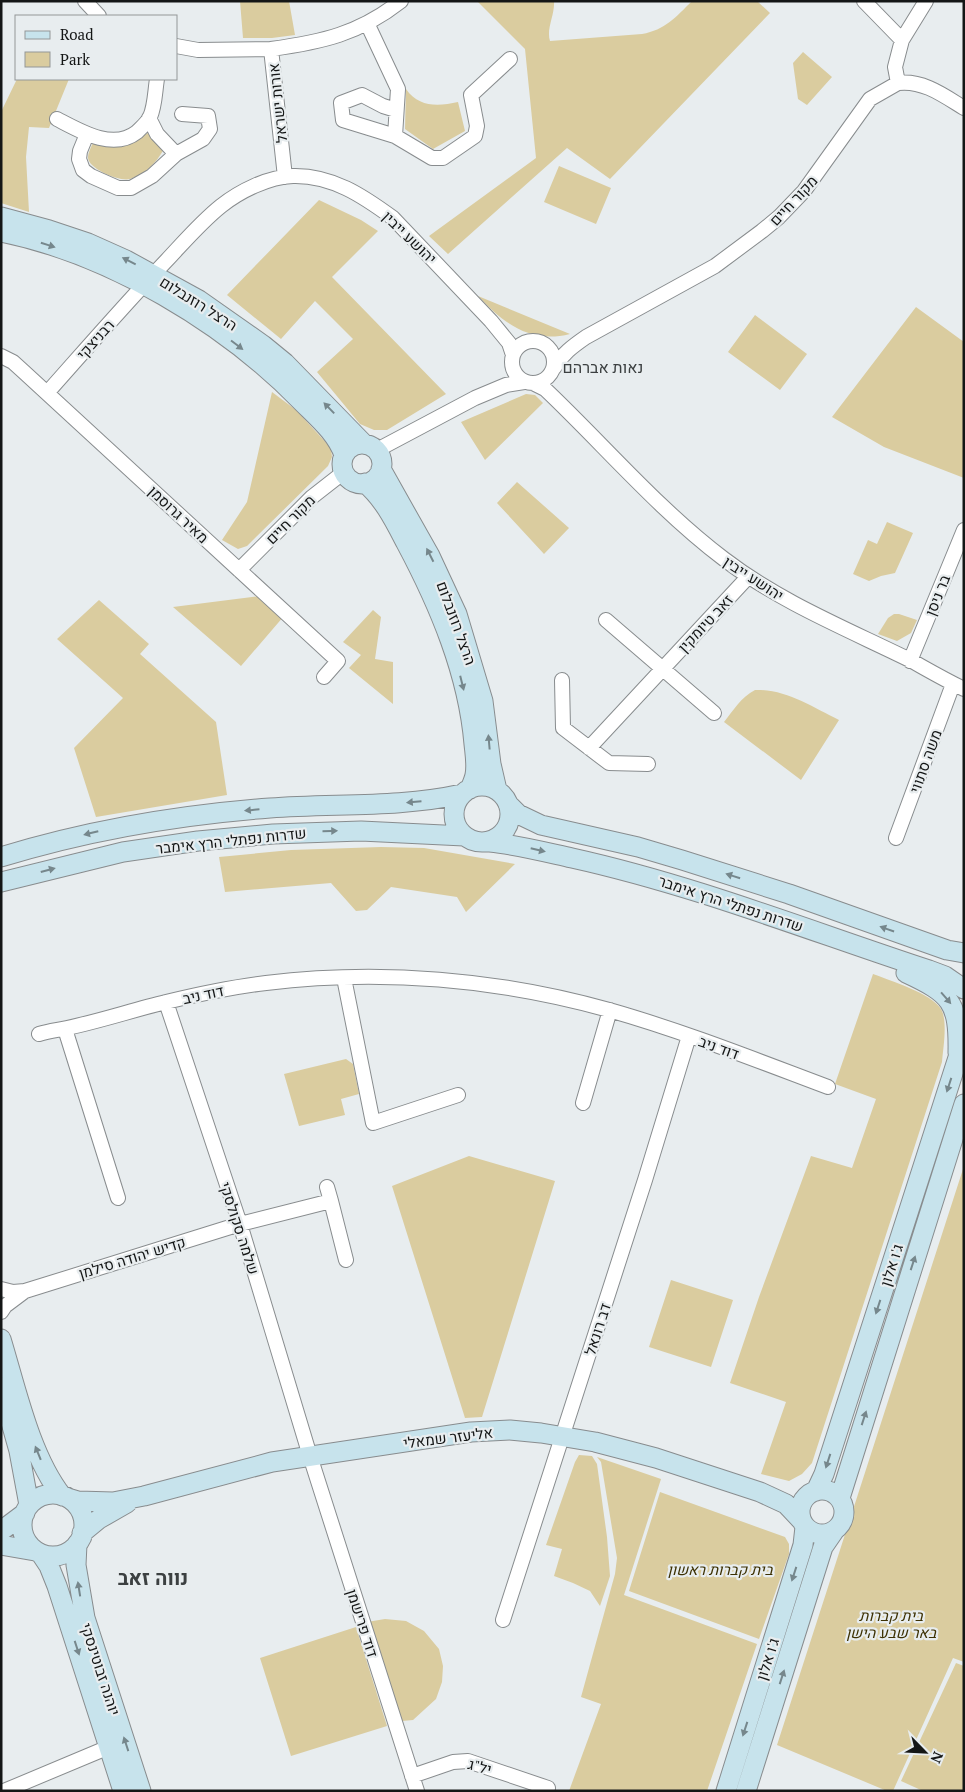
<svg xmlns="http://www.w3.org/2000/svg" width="965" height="1792" font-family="'PT Serif',Heebo,serif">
<rect width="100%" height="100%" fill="#e8edef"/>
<path fill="#dacc9f" d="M240,1h49l6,34 -23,3h-29z
M477,1h77c1,14 -8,28 -4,40l92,-7c23,-4 34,-17 50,-33h65l13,12 -160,166 -43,-31 -119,106 -19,-18 107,-78 -11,-109z
M803,52l29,25 -25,28 -9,-6 -5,-36z
M17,79h52l-20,49 -20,-1 -3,30 3,55 -28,-9v-91z
M406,89c13,19 33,17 52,13l7,29 -32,18 -28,-20z
M148,133l10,7 6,9c-8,14 -18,25 -34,30 -10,3 -41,-10 -42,-21 0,-5 3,-11 5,-15l20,4 14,-3z
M559,166l52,22 -15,36 -52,-22z
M319,200l42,20 17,11 -46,46 114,117 -59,36h-13l-14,-6 -43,-52 36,-33 -38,-38 -34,38 -54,-44z
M478,296l92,38c-39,10 -66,-10 -92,-38z
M916,307l48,35v136l-80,-31 -52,-30z
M755,315l52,39 -27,36 -52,-38z
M272,392l24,18 35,38 1,9 -4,9 -81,80 -9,3 -16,-9 25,-38z
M526,394l9,1 8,8 -58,57 -24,-38z
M517,482l52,46 -25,26 -47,-51z
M887,522l26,11 -18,40 -14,3 -12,5 -16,-7 15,-34 9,4z
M260,596l24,20 -43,50 -68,-59z
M99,600l50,44 -9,10 76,68 11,73 -131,22 -22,-69 49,-50 -66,-59z
M373,610l8,7 -6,42 18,3v42l-44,-36 12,-13 -18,-13z
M894,614h5l18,6 -6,13 -14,8 -19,-7 10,-16z
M755,690c31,-1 57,17 84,30l-38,60 -77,-58c9,-11 17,-25 31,-32z
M381,847l43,1 91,16 -49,48 -9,-15 -66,-10 -24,23 -11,1 -25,-28 -106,9 -6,-35 72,-7z
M873,974c18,7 58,19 68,35 7,12 2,40 1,53l-130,401 -10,11 -13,7 -28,-7 25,-72 -56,-19 29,-86 52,-141 41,12 24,-69 -41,-15z
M346,1059l7,5 6,30 -18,5 4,16 -46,11 -15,-52z
M469,1156l86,25 -73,236 -17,1 -73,-232z
M964,1166v496l-11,-4 -60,133h-6l-110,-46z
M671,1280l62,20 -22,67 -62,-20z
M579,1455l13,1 5,8 10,73 3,39 -10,30 -10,-15 -17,-8 -19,-7 8,-27 -16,-4 29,-83z
M597,1457l64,22 -37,116 133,49 -50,147h-138l32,-87 -20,-7 34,-123 2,-16 -16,-96z
M660,1492l125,45 4,7v10l-30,85 -130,-48z
M385,1619l21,2 18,10 15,18 4,17 -1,16 -6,17 -23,21 -11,1 -35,-99z
M356,1627l31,99 -96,30 -31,-98z
M956,1663l8,3v125h-41l-22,-10z"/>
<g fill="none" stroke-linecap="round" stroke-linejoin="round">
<defs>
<path id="street" d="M85,1l14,15
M864,1l38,39
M367,23l31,66 -3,47 37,22h11l32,-22 2,-10 -6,-31 39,-36
M176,46l22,4 73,-1
M898,83c25,-3 45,12 66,25
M149,118l8,16 19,20
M57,119c23,12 56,32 80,13 5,-5 10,-9 13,-15 5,-11 5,-26 7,-38
M87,134l-7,17 -1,8 4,11 8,6 27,12h13l21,-12 24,-22 27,-15 7,-10 -2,-13 -26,-2
M395,136l-52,-16 -2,-17 21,-8 21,11 13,4
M285,177l-14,-128c51,-7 88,-15 130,-48
M512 362a21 21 0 1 1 42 0a21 21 0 1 1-42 0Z
M1,356l12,6 11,10 314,289 -14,16
M554,368c8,-14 19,-22 32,-31l129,-71 47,-35 17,-14 25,-26 66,-92 28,-16 -3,-16 7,-27 24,-39
M535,384l10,5c59,56 113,120 179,170 56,43 123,70 186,101 18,10 35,20 54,29
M47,393c40,-45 79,-90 120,-133 17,-18 34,-38 54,-54 19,-15 47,-29 72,-30 39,-1 70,20 100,42l98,103 18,22 4,12
M377,450l98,-52 31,-13 18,-3
M239,570l73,-73 32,-25
M606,620l108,93
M910,661l54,-131
M562,680l1,48 46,35 39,1
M589,748l159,-171
M896,838l57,-154
M344,978l29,145 85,-28
M166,1002l74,222 70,232 107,335
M65,1029l53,169
M39,1034c10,-3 19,-4 28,-6 33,-7 66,-18 99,-26 33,-8 66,-15 100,-19 114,-14 233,-4 343,27 74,21 147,50 219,77
M583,1103l27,-93
M331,1201l15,59
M1,1289l12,3 12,-1 215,-67 91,-23 -4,-14
M1,1312l4,-6 20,-15
M503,1620l142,-440 44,-144
M412,1776l41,-14 15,-1 80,27
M4,1791l105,-44"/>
<path id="secondary" d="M1,217l48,13 39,13 38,17 73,40 64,45 22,18 78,80
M1,232c109,22 224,91 301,170 16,16 35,32 42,53
M342 464a20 20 0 1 1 40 0a20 20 0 1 1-40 0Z
M381,469l49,87 27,58 26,87 8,63 6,26
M365,483c19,16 30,39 41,60 33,62 62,130 68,201 1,10 3,21 1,31 -1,5 -3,9 -5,14
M454 814a28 28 0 1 1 56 0a28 28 0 1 1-56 0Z
M508,804l10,10 23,11 97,22 44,13 107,34 158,56 17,3
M490,842c28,3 55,10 82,16 122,27 238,73 357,112l16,6 19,13
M1,857c88,-27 177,-42 269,-49 64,-5 129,0 192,-14
M1,882l122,-30 75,-11 75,-7 88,-3 103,5
M906,973c45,21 53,29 52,80
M1,1339c15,49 29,116 61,157
M1,1387l18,64 10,54
M800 1512a22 22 0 1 1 44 0a22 22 0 1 1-44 0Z
M816,1491l8,-17 140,-435
M22 1525a31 31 0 1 1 62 0a31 31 0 1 1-62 0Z
M68,1498l10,3 35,1 31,-6 128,-34 199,-30 39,-2 31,3 54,9 61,16 104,34 26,12 15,16
M840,1498l124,-394
M1,1531l24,-18
M82,1533l17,-14 28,-16
M77,1544l-1,21 9,53 56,173
M1,1545l34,6
M41,1554l8,12 8,20 66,205
M726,1791l77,-246 2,-18
M746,1791l77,-244 11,-16"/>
</defs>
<use href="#street" stroke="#888c8e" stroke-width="16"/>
<use href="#secondary" stroke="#888c8e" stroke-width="21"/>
<use href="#street" stroke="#fff" stroke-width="14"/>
<use href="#secondary" stroke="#c7e3ec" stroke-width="19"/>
</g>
<defs><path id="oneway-solid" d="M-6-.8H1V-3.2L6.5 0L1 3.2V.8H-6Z" transform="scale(1.25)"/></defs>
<g fill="#76878c">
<use href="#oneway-solid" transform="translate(48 245) rotate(18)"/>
<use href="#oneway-solid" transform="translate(129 261) rotate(-153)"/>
<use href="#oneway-solid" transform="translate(237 345) rotate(37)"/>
<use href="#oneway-solid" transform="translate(329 408) rotate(-134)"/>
<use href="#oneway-solid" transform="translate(430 555) rotate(-117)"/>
<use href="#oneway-solid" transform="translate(462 683) rotate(76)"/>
<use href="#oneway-solid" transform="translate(489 742) rotate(-95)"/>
<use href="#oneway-solid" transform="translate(414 802) rotate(175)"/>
<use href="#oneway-solid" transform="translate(252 810) rotate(174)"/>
<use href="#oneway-solid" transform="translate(330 831) rotate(-1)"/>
<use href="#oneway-solid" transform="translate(91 833) rotate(166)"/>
<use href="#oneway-solid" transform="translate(538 850) rotate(13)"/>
<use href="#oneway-solid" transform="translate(48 870) rotate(-15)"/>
<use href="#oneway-solid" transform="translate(733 876) rotate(-162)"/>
<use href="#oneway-solid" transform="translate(887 929) rotate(-161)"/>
<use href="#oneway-solid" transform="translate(946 998) rotate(49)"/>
<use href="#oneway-solid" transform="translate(949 1085) rotate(108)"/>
<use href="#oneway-solid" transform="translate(913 1263) rotate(-72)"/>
<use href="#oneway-solid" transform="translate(878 1307) rotate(108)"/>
<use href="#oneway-solid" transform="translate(864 1418) rotate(-72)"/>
<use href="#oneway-solid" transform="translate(38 1453) rotate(-112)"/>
<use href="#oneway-solid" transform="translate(828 1461) rotate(108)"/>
<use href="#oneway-solid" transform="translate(794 1574) rotate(108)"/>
<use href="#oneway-solid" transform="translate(79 1589) rotate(-99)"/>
<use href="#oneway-solid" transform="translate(77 1648) rotate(72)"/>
<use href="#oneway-solid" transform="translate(782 1677) rotate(-72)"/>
<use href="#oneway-solid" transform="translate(745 1729) rotate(108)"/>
<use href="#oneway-solid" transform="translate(126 1744) rotate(-108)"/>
</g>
<g text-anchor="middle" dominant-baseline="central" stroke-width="4.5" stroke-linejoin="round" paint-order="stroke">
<g font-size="15" fill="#141616" stroke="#e8edef">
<text transform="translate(277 103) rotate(-96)">אורות ישראל</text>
<text transform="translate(793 200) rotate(-47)">מקור חיים</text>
<text transform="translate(410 237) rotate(44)">יהושע ייבין</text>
<text transform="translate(199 303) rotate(32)">הרצל רוזנבלום</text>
<text transform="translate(95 339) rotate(-48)">רבניצקי</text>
<text transform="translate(179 514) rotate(43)">מאיר גרוסמן</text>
<text transform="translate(290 519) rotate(-45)">מקור חיים</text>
<text transform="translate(754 578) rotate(33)">יהושע ייבין</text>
<text transform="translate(937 595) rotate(-68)">בר ניסן</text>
<text transform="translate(457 623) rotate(70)">הרצל רוזנבלום</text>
<text transform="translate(705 623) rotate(-47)">זאב טיומקין</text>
<text transform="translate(925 761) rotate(-70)">משה סתווי</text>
<text transform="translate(231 840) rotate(-6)">שדרות נפתלי הרץ אימבר</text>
<text transform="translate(731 903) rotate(18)">שדרות נפתלי הרץ אימבר</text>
<text transform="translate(203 994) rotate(-12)">דוד ניב</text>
<text transform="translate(719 1047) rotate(20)">דוד ניב</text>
<text transform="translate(240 1228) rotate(72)">שלמה סקולסקי</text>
<text transform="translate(132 1257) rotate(-17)">קדיש יהודה סילמן</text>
<text transform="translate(891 1265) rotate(-72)">ג'ו אלון</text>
<text transform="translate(597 1329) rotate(-72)">דב רונאל</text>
<text transform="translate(448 1437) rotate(-7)">אליעזר שמאלי</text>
<text transform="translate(363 1623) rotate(72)">דוד פרישמן</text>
<text transform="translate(767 1659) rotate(-72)">ג'ו אלון</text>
<text transform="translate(101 1669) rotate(72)">יוהנה זבוטינסקי</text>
<text transform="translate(480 1766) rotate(15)">יל"ג</text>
</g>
<g font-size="15" font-style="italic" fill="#3d3103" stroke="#e8edef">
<text x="720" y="1569">בית קברות ראשון</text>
<text x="891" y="1615">בית קברות<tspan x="891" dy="17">באר שבע הישן</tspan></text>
</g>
<g font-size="16" fill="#3c4041" stroke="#e8edef">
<text x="603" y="367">נאות אברהם</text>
</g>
<g font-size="20" font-weight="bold" fill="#3c4041" stroke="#e8edef">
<text x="153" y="1577">נווה זאב</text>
</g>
</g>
<rect width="965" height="1792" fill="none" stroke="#141616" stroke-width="5"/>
<rect x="15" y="15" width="162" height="65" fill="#e8edef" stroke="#939798"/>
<rect x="25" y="31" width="25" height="8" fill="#c7e3ec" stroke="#939798"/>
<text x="60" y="40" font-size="15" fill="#141616">Road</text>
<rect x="25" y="52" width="25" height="15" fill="#dacc9f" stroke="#939798"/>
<text x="60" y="65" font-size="15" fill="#141616">Park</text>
<g transform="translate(925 1752) rotate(114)" stroke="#e8edef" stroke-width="4" paint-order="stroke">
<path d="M0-4L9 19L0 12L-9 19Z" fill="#141616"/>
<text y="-8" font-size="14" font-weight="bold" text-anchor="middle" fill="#141616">N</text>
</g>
</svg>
